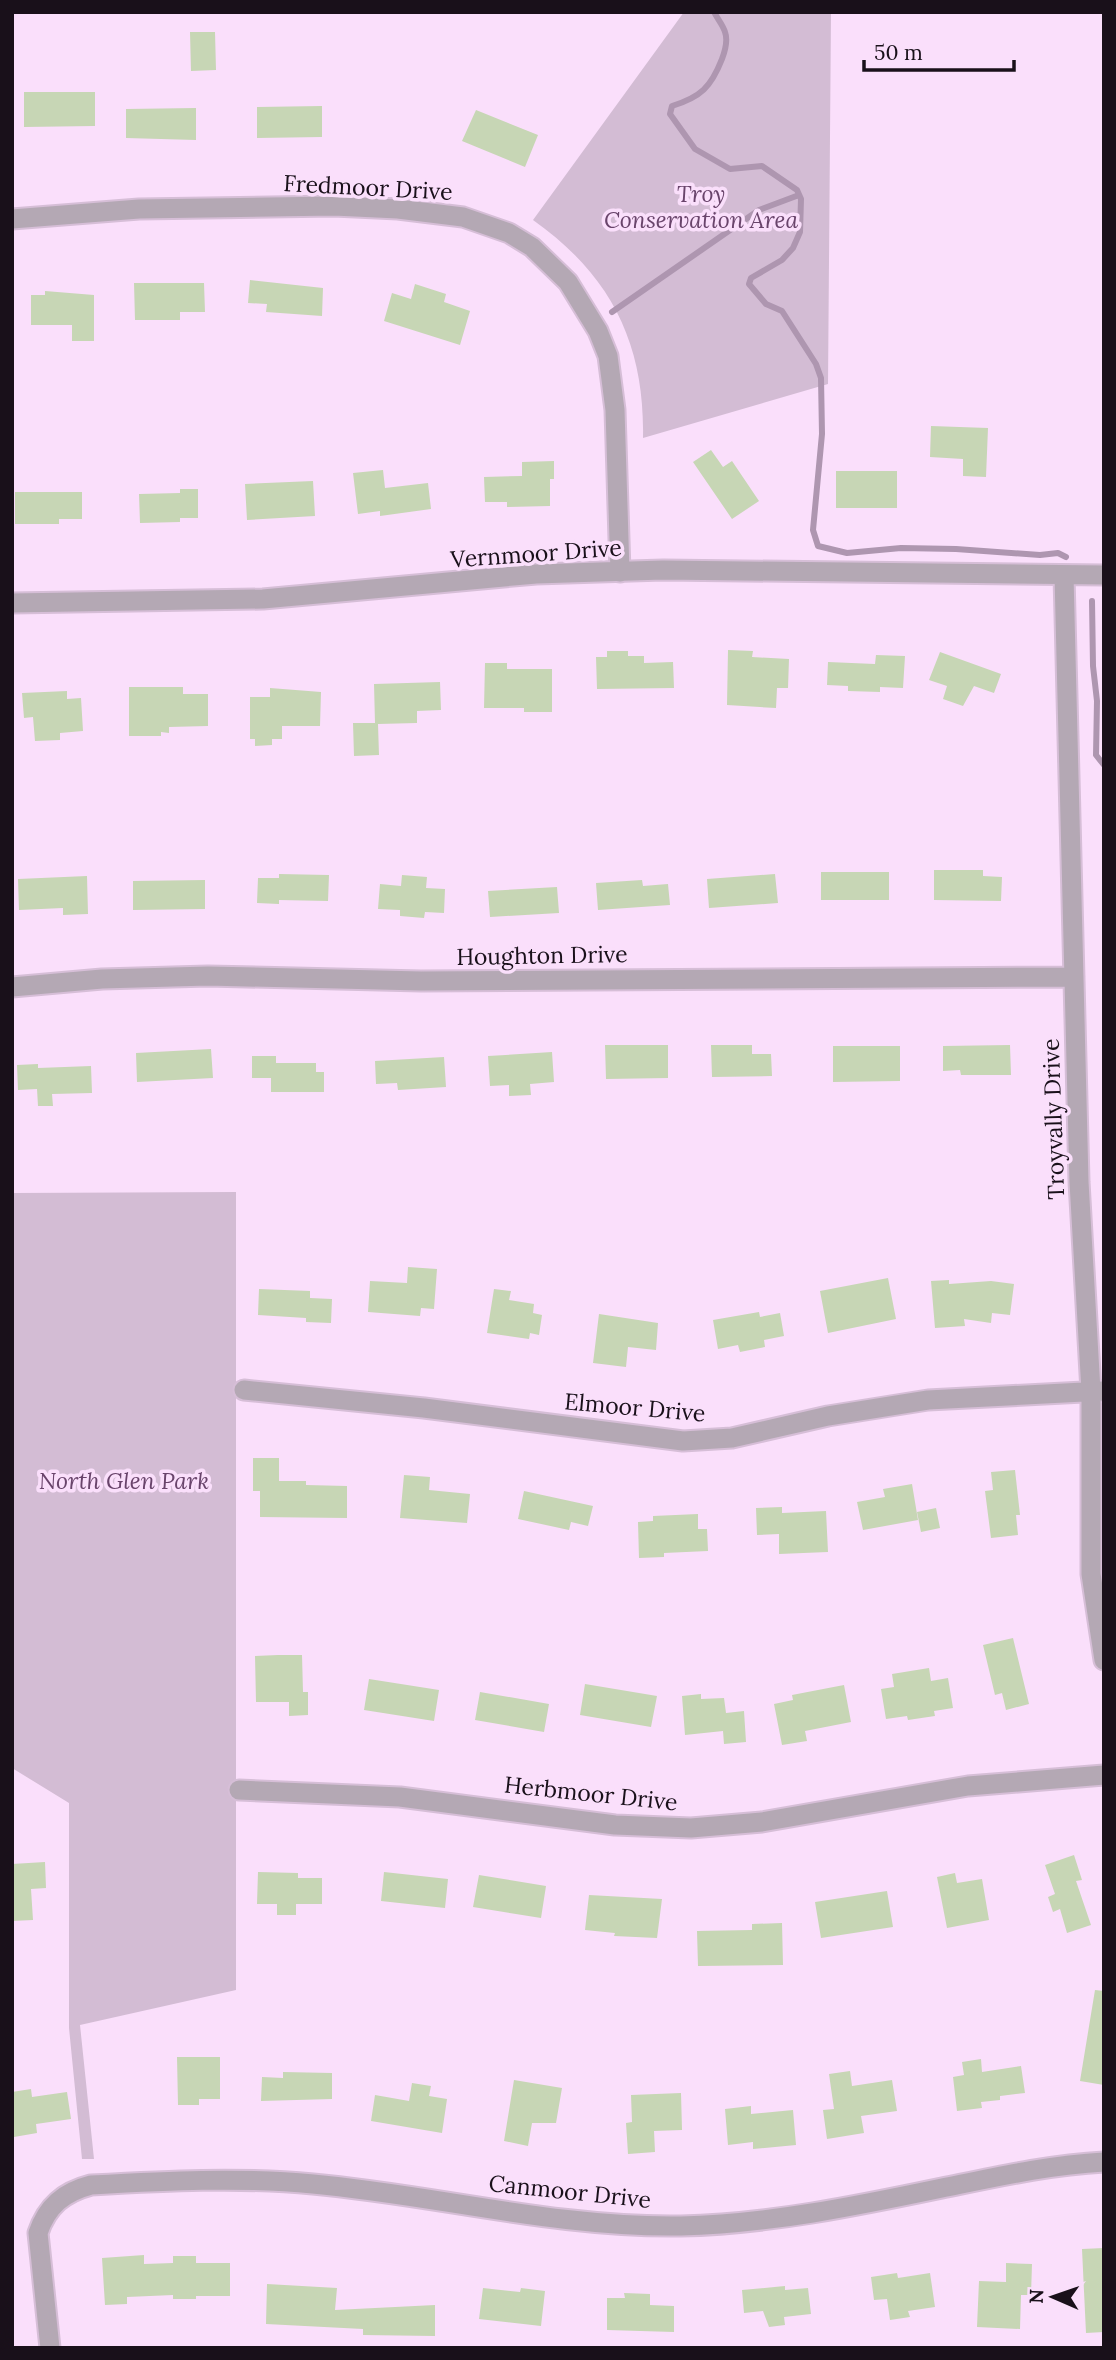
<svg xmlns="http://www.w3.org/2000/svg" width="1116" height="2360" font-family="Lora,serif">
<rect width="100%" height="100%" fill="#fadffb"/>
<path fill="#d3bcd4" d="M684,12h147l-3,372 -185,54c2,-94 -32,-163 -110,-218z
M236,1192v798l-156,35 14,134h-12l-13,-131v-225l-57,-35v-575z"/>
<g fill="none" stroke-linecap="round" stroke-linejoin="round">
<path stroke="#ae96b0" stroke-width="6" d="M714,12c3,6 9,13 11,20 3,8 0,19 -3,27 -11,28 -21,38 -50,47l-2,8 25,35 35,20 32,-3 35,24 4,9 -1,33 -7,16 -11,12 -31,18 -2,6 17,20 16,7 34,53 5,14 1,56 -9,96 5,16 29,7 54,-5 55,1 84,6 18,-2 8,4
M612,312l147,-102 40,-15
M1092,601l1,65 4,35 -1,54 8,10"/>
</g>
<path fill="#c7d6b5" d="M190,32h25l1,38 -25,1z
M24,92h71v34l-71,1z
M322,106v31l-65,1v-31z
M196,108v32l-70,-2v-29z
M476,110l62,25 -13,32 -63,-26z
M250,280l73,8 -1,28 -56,-4 1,-8 -19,-1z
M134,283h70l1,29h-25v8h-45z
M415,284l31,10 -2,8 26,9 -10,34 -76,-24 8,-28 19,6z
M45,291l49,4v46h-22v-16h-41v-30h14z
M931,426l57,2 -2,49 -23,-1v-17l-33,-2z
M711,450l12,17 9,-6 27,40 -27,18 -39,-57z
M554,461v18h-4v27l-43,1v-5h-22l-1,-25 38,-1v-14z
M383,470l2,18 43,-5 3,26 -51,7v-5l-22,3 -5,-41z
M836,471h61v37h-61z
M313,481l2,35 -68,4 -2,-36z
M180,489h18v29h-18v4l-40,1 -1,-29 41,-1z
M15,492h67v27h-23v5h-44z
M728,650l25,1 -1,6 37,2 -1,29h-11l-1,20 -49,-3z
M607,651h21v5h16v7l29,-1 1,26 -77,1 -1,-32h11z
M940,652l61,22 -7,19 -20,-7 -11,20 -20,-7 4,-13 -18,-6z
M876,655l29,1 -2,32 -23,-1v5l-32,-1v-5l-21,-1 1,-23 47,2z
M485,663h22v6h45v43h-28v-4h-40z
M440,682l1,28 -24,1v12l-39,1 1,31 -25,1 -1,-33h22l-1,-39z
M129,687h54v7h25v32l-39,1v6l-8,-1v4h-32z
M270,688l51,4 -1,34h-38v13h-10v6l-17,1v-7h-5v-42h20z
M67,691v8l14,-1 2,33 -23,2v7l-25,1 -2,-24 -9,1 -2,-25z
M934,870h49v6l19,1 -1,24 -67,-1z
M821,872h68v28h-68z
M279,874l50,1 -1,26 -49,-1v4l-22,-1 1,-25h21z
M775,874l3,29 -69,5 -2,-29z
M402,875l25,2 -1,11 19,1 -1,24 -19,-1 -1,6 -24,-2v-6l-22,-1 2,-25 21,2z
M87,876l1,38 -25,1v-7l-44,2 -1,-31z
M205,880v29l-72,1v-29z
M642,880l1,6 25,-2 2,21 -72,5 -2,-27z
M557,887l2,26 -69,4 -2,-26z
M605,1045h63v33l-62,1z
M711,1045h41v9h19l1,22 -60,1z
M1010,1045l1,30h-50l-1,-5 -17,1v-25z
M833,1046h67v35l-67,1z
M211,1049l2,29 -76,4 -1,-29z
M552,1052l2,30 -24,2 1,11 -22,1v-11l-19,1 -2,-30z
M252,1056h24v7h40v9h8v20h-53v-14h-19z
M444,1057l2,30 -48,3 -1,-7 -21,1 -1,-23z
M38,1064v4l53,-2 1,27 -40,1 1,12h-15l-1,-17 -19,1 -1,-25z
M408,1267l29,2 -3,40 -13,-1 -1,8 -52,-4 2,-31 37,2z
M888,1278l8,41 -68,14 -8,-42z
M949,1280v4l42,-3 23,3 -4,31 -18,-2 -1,10 -27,-4 1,7 -30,2 -4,-47z
M259,1289l51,2v7l22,1 -1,24 -25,-1v-4l-48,-3z
M494,1289l17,2 -2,9 25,4 -1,9 9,2 -3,20 -9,-2 -1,6 -42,-6z
M759,1312l1,5 20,-4 4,23 -20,4 1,7 -25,5 -2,-7 -20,4 -5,-29z
M599,1314l59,9 -2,27 -28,-3 -2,20 -33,-4z
M253,1458h26v23h27v4l41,1v32l-87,-1v-26h-7z
M1015,1470l5,45h-4l2,20 -27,3 -6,-47 8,-1 -2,-18z
M404,1475l26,2 -1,13 41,4 -3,29 -67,-5z
M912,1484l6,36 -55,10 -6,-28 28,-5 -2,-8z
M524,1491l69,15 -5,20 -17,-4 -2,8 -51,-11z
M782,1507v6l44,-2 2,41 -49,2v-20l-22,1 -1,-27z
M936,1508l4,20 -19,4 -4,-20z
M698,1514v15h9l1,22 -44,2v4l-25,1 -1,-36 15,-1v-5z
M1013,1638l16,66 -23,6 -4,-17 -7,2 -12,-50z
M278,1655h24l1,37h5v23l-19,1v-14h-33l-1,-46z
M929,1668l2,13 17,-3 5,30 -19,3 1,5 -27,4 -1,-4 -21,3 -5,-30 13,-2 -2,-13z
M369,1679l70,11 -5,31 -70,-11z
M585,1684l72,12 -6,31 -71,-12z
M844,1685l7,37 -46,9 2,10 -25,4 -8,-41 19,-4 -1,-5z
M480,1692l69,12 -5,28 -69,-12z
M701,1694v5l23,-1 2,15 18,-2 2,31 -22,2 -1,-13 -38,4 -3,-39z
M1074,1855l8,25 -6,1 15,44 -24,8 -7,-24 -7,3 -5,-15 7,-3 -10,-29z
M45,1862l1,26 -15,1 2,31 -21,1v-57z
M258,1872l40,1v5h24v26h-26v11h-19v-11h-20z
M384,1872l64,7 -3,29 -64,-7z
M955,1873l2,10 25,-4 7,41 -42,8 -10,-51z
M479,1875l67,11 -5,32 -68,-11z
M887,1891l6,36 -72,11 -6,-36z
M589,1895l73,4 -5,39 -43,-2 1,-3 -30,-3z
M782,1923l1,42 -85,1 -1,-35 55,-1v-6z
M1095,1990l9,1v94l-24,-4z
M177,2057h43v42h-21v6h-21z
M981,2059l1,13 39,-6 4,27 -25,3v4l-19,2 1,6 -25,3 -4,-34 11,-2 -2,-13z
M850,2071l2,15 40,-6 5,31 -36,5 3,17 -37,6 -4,-29 11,-1 -5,-35z
M283,2072l49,1v26l-71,2 1,-24 21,1z
M514,2080l48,8 -6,35h-24l-4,23 -24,-5z
M412,2083l19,3 -2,10 18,3 -5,34 -71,-12 4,-26 34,6z
M31,2089l1,8 35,-5 4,27 -35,5 1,9 -23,4 -2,-45z
M681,2093l1,37 -28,1 1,21 -27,2 -2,-31 6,-1 -1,-27z
M751,2106v8l42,-4 3,35 -43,4v-7l-25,3 -3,-36z
M1104,2248v84l-18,1 -4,-84z
M144,2255v9l29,-1v-7h23v7h34v33h-34v3h-23v-4l-46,2v7l-22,1 -3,-47z
M1006,2263l26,1 -1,31h-10l-1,34 -43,-2 2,-46 27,1z
M897,2273l1,5 32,-5 5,34 -27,4 2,6 -20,3 -3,-21 -13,1 -3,-23z
M267,2284l70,4 -2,22 100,-5v31l-72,-1v-6l-97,-5z
M785,2286v4l23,-2 3,26 -27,3 1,8 -16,2 -6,-16 -19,2 -2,-23z
M483,2288l37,4 1,-4 24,3 -4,35 -62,-7z
M624,2293l26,1v11l24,1v26l-67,-2v-32h18z"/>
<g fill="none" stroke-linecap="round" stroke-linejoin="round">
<defs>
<path id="minor" d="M12,219l127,-10 195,-3 64,3 65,8 46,16 23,14 36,35 30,49 10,25 7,54 5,162
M1064,575l15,607 12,209v183l13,86
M12,603l251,-4 273,-25 127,-4 441,5
M12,987l90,-8 106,-3 213,5 653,-4
M244,1390l180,18 259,33 49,-3 96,-22 100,-16 175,-9
M239,1790l161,7 215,28 76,3 71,-6 206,-36 136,-11
M50,2348l-12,-115c9,-27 26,-41 53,-48 74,-4 148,-8 222,-1 122,11 244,44 368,42 88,-2 175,-20 261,-38 54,-11 107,-23 162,-26"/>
</defs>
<use href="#minor" stroke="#d6bed7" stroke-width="23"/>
<use href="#minor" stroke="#b4a8b4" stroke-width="19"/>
</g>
<g text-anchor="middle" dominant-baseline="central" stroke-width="7" stroke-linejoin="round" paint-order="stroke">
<g font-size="23" fill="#19101a" stroke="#fadffb">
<text transform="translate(368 187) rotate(3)">Fredmoor Drive</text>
<text transform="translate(536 553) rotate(-4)">Vernmoor Drive</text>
<text transform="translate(542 955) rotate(-1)">Houghton Drive</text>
<text transform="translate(1053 1119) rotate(-92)">Troyvally Drive</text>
<text transform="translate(635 1407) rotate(5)">Elmoor Drive</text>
<text transform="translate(591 1793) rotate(6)">Herbmoor Drive</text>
<text transform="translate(570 2191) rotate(6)">Canmoor Drive</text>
</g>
<g font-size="23" font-style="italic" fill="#69446b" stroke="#fadffb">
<text x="701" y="193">Troy<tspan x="701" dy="26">Conservation Area</tspan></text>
<text x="124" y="1480">North Glen Park</text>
</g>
</g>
<rect width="1116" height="2360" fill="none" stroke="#19101a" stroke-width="28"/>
<g transform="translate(1053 2297) rotate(272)" stroke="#fadffb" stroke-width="5" paint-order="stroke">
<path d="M0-5L12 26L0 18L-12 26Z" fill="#19101a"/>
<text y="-10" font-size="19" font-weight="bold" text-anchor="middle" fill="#19101a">N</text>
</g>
<path d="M864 60v10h150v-10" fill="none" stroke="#19101a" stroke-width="3.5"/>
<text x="874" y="60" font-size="21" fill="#19101a" stroke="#fadffb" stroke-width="5" paint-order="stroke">50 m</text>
</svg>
